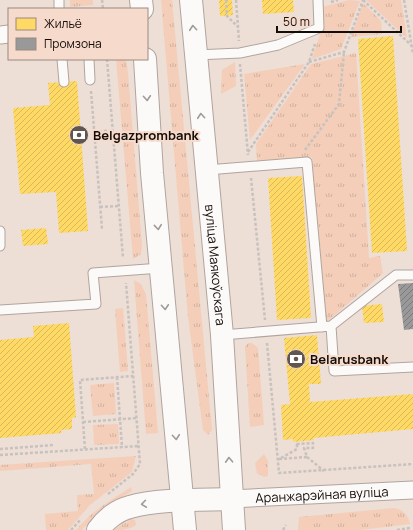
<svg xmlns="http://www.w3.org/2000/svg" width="413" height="530" font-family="Manrope,sans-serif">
<defs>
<pattern id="grass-tufts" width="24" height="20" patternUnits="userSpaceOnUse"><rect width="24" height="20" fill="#f4ceb9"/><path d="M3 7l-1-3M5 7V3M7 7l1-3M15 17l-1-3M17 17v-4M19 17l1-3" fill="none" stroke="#d0b09e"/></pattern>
<pattern id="homes-hatch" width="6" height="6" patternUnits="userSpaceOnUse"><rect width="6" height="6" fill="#ffd966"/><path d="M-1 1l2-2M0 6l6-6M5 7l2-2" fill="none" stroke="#dab957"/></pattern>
<pattern id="industry-hatch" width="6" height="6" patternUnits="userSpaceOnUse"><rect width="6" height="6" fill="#999"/><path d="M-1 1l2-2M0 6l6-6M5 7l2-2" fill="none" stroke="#7c7b7b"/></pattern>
</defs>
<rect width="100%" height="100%" fill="#edded6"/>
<path fill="url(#grass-tufts)" d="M70,0h23v5l-23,2z
M161,0h11l40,430 -4,5 -5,-5 -15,-113z
M349,0l11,1 -19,48 -29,10 10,-31v-21z
M366,0h35l6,38z
M363,3l18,18 1,13 -31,3z
M356,53l13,205 11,-2 3,17 -55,48h-4l-12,-164 -55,4 -1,-17 55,-80z
M116,59h10l2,14 14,173 -1,8 -8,5z
M235,62l1,24 -15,8 1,-24z
M305,64l-55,76 -6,-66z
M134,280l7,4 5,10 12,139 -12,1z
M123,308l5,63 -8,1 -5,-63z
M248,343h4l6,5 6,77 -14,2 -5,-80z
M114,383l2,31 -23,2 -3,-31z
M118,424l1,20 -25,1 -1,-20z
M264,454l4,7v15l-4,1 -7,-4 -2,-10z
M136,456l-4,16 -42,33 -22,25h-22l-1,-16 33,-3 -1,-16 17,-1 -3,-30 -91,7v-6z
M131,487l1,4 -35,22 -15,17h-6c16,-19 35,-30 55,-43z
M394,508c10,2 14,7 16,16l-50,6h-62l1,-13z
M132,519l3,1 1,5c-8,5 -14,5 -23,5z"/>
<path fill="url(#homes-hatch)" d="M219,0h13l1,15 -13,1z
M262,0h31l1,12 -31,2z
M393,36l14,215 -35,2 -14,-214z
M77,81l11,150 -29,2 -3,-41 -36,2 -7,-86 37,-3 -2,-22z
M302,176l9,142 -34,2 -9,-142z
M46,228l2,16 -25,2 -2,-16z
M382,304l2,18 -20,1 -2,-17z
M69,323l7,94 -4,1v11l-11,1 1,3 -62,5v-98l34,-3 -1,-11z
M317,335l4,49h-12l1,18 103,-8v35l-100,9 1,2 -21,2v-3l-10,1 -2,-35 9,-1 -6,-66z"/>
<path fill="url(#industry-hatch)" d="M413,283v46l-9,1 -6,-46z"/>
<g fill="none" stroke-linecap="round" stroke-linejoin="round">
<defs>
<path id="service" d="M59,0v9
M196,55l44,-2 38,-8 41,-17 -1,-28
M62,59l2,23
M89,59l1,21
M207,170l100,-8 15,165
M0,231v15
M0,310l96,-6 -3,-31 68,-5
M331,326l65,-51h17
M222,335l109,-9 3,45 79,-4"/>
<g id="minor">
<path d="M0,35l9,-1"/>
<path id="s1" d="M231,499l182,-9"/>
</g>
<g id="primary">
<path d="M141,0l1,9"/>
<path id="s2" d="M191,0l31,335 12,195"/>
<path d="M145,59l7,114 33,357"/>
<path d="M98,530c7,-10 19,-20 32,-23 26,-8 72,-7 101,-8"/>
</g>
</defs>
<use href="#service" stroke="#b0a59e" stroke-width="11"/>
<use href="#minor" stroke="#b0a59e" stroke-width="19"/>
<use href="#primary" stroke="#b0a59e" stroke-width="24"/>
<path stroke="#c8c2bf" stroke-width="2.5" stroke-dasharray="3 2" stroke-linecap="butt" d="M102,0l1,9
M226,0l1,16 10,10
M236,0l3,41
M363,0l48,45
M404,0l9,54
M331,2l7,-2
M107,59l16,199
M309,62l35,-10 19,-52
M240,64l8,91
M91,91l11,138
M94,132l19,-2
M305,150l34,-46 5,-52
M248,152l61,-90 6,-18
M251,178l14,142
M100,207l19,-1
M267,343l12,130 134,-9
M117,377l5,70
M83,422l54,-4
M0,449l54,-4
M85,449l-5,-69 53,-4
M0,455l139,-9
M307,457l17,14
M281,458l16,-9v-5
M279,459l28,-2 -3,-9h9v-5l-16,1v-2
M108,494l25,-20 7,-10 -14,-181
M71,530l10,-11
M283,530l3,-5
M397,530l13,-2"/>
<use href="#service" stroke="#fcfaf9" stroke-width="9"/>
<use href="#minor" stroke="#fcfaf9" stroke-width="17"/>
<use href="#primary" stroke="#fcfaf9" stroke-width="22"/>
</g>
<defs><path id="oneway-chevron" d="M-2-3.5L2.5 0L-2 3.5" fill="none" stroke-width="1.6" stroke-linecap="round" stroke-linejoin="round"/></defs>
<g stroke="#9f9b98">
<use href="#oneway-chevron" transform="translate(193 28) rotate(-95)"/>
<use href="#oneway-chevron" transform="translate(147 98) rotate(86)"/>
<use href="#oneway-chevron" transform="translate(201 116) rotate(-95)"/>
<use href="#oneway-chevron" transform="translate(158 227) rotate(84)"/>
<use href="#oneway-chevron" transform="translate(165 307) rotate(86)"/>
<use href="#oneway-chevron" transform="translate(176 437) rotate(85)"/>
<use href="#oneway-chevron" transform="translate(229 460) rotate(-93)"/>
<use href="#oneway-chevron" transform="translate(144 504) rotate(172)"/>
</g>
<defs>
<symbol id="bank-disc" viewBox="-11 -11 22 22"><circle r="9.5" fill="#60564f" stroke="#f6dbcd"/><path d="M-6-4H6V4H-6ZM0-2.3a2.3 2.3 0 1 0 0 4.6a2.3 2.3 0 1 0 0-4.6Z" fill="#fff"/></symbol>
</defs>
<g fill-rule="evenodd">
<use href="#bank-disc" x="68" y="124" width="22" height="22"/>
<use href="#bank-disc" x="285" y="348" width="22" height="22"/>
</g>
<g text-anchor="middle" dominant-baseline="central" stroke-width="4" stroke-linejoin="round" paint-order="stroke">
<g font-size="13" font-weight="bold" fill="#140c07" stroke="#f6dbcd" text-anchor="start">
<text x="93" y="135">Belgazprombank</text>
<text x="310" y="359">Belarusbank</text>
</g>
<g font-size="13" fill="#140c07" stroke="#f6dbcd">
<text stroke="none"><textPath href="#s2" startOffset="266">вуліца Маякоўскага</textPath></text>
<text stroke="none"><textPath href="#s1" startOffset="91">Аранжарэйная вуліца</textPath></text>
</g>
</g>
<rect x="8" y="8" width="140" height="52" fill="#f6dbcd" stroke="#9c887e"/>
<rect x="16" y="18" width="20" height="12" fill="#ffd966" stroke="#9c887e"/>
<text x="44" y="28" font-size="12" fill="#140c07">Жильё</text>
<rect x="16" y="38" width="20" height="12" fill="#999999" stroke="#9c887e"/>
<text x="44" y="48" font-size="12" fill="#140c07">Промзона</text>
<path d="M277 26v6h124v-6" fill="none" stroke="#140c07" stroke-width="2"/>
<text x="283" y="26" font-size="12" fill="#140c07" stroke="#f6dbcd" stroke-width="3" paint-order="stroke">50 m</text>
</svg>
